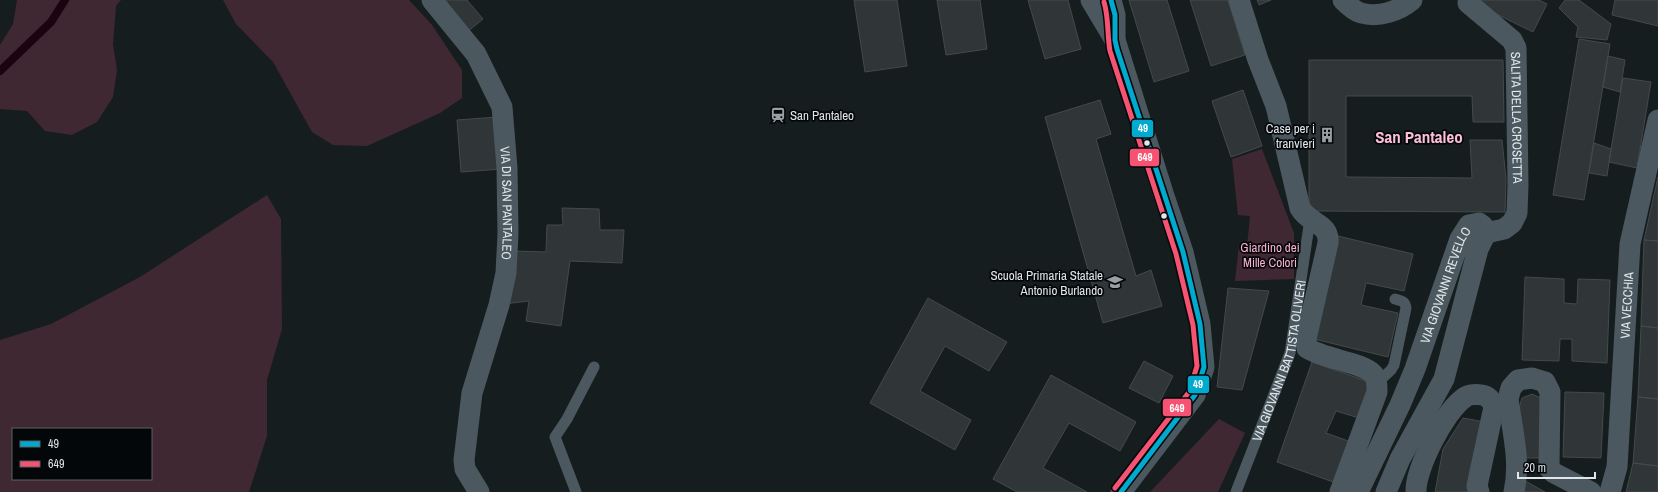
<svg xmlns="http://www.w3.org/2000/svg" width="1658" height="492" font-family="'Archivo Narrow',sans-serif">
<rect width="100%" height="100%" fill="#161d1e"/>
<path fill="#402833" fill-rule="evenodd" d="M17,0h104l-5,6 -3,38 4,26 -4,27 -16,25 -25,13 -27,-4 -18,-20 -27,-2v-64l13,-21z
M223,0h186l23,25 30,45v28l-22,15 -73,33 -34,-1 -21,-13 -39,-70 -37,-38z
M1262,149l32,84v46l-59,2 4,-36 8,1 3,-30 -12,-1 -6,-56z
M267,195l14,24 1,110 -15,51v56l-18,56h-249v-152l51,-16 89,-47zM13,429h138v50h-138z
M1219,419l26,14 -27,59h-68z"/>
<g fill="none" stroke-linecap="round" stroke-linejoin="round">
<path stroke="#1d0310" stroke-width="8" d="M0,71l51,-49 14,-22"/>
</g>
<path fill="#303537" stroke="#444a4b" d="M441,0h26l16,19 -16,13z
M854,0h43l10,66 -42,6z
M937,0h43l7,49 -41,6z
M1028,0h40l13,49 -36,10z
M1129,0h38l22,71 -35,11z
M1190,0h38l17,55 -34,11z
M1257,0h14l-12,5z
M1480,0h59l8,4 -14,28 -55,-27z
M1565,0h14l32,24 -4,16 -31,-3 2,-10 -19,-19z
M1615,0h43v26l-46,-11z
M1579,39l31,5 -26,156 -31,-5z
M1608,56l17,4 -5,32 -17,-5z
M1309,60h194l1,62h-31l-1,-26h-126v81l126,1 -2,-38h32l4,39 -1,33 -196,-1z
M1623,78l28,4 -14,86 -28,-6z
M1243,90l19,56 -31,11 -19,-56z
M1100,100l11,34 -15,5 40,137 15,-6 11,36 -59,17 -58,-206z
M498,117l4,52 -41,3 -4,-52z
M1594,143l17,6 -4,27 -18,-3z
M1658,177v64l-14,-1z
M562,208l37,1 1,21h24l-2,33 -52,-2 -9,65 -35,-5 3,-20 -25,3 9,-53 33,1 1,-27h16z
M1338,236l75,18 -9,37 -38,-8 -5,22 37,8 -10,44 -74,-18z
M1644,240l14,1v87l-17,-2z
M1525,277l39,2v24l13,1 1,-25 32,1 -3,83 -35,-2v-22h-12l-1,22 -37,-1z
M1228,288l41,3 -27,99 -25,-3z
M928,298l79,44 -18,29 -44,-25 -25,45 51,29 -16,30 -85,-47z
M1641,326l17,2v71l-20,-2z
M1144,361l29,15 -14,27 -30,-15z
M1312,362l60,21 -13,35 -23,-7 -10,22 25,9 -15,41 -59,-21z
M1051,375l85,47 -16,29 -51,-28 -26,45 44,24h-70l-24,-13z
M1565,392l39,1 -3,65 -38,-1z
M1532,394l9,4 3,60h-24l-1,-50 3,-10z
M1638,397l20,2v67l-25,-3z
M1463,418l22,4 -15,70h-35l8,-43z
M1633,463l25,3v26h-32z
M1520,478l25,14h-27z"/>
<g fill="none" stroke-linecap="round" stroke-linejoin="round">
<g stroke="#4b585f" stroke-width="11">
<path d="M1377,383l14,-13 3,-5 12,-57c-1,-7 -4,-7 -11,-9"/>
<path d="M576,492l-21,-55 12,-18 27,-52"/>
<path id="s1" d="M1236,492l54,-139 20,-134"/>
</g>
<g stroke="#4b585f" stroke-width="21">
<path id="s2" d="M432,0l44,54 26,53 5,61 1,66 -2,39 -7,32 -27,88 -8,67 1,9 14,23"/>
<path d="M1091,0l24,40 48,153 20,59 17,72 4,43 -9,28 -74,97"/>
<path d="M1111,0l4,15v23"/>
<path d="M1239,0l19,60 18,46 24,102c9,16 30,15 28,35l-22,96 1,9c16,11 55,14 66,26 4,4 4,12 4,18l-37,100"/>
<path d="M1343,0c5,5 11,11 18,13 18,5 38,-2 51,-13"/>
<path id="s3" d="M1468,3l44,37 4,8 2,137 -1,28 -5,10 -8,6 -18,4"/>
<path id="s4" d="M1358,492l42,-87 15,-36 45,-130 9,-14 10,-2 4,3 3,7 -8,16 -34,130 -44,80 -14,33"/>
<path d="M1416,492c-1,-23 29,-81 48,-94 4,-4 12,-4 18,-3 6,1 10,6 12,12l-16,74 -1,5 2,6"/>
<path d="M1514,492c7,-30 -2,-64 -6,-93l3,-11 7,-8 14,-2 13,4 5,10 -1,76 5,5 37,19"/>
<path id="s5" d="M1610,492l7,-25 13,-223 28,-124"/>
</g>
<defs>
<path id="bus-1" d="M1111,0l4,15v25l2,9 66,203 17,72 4,43 -9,28 -74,97"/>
<path id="bus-2" d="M1104,2c5,16 3,33 6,49l66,203 17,71 4,41 -8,26 -74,96"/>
</defs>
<use href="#bus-1" stroke="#040709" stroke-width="8"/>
<use href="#bus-2" stroke="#040709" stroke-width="8"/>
<use href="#bus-1" stroke="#00a9ce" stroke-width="5"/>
<use href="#bus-2" stroke="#f65372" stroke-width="5"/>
</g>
<defs>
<symbol id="station-bare" viewBox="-9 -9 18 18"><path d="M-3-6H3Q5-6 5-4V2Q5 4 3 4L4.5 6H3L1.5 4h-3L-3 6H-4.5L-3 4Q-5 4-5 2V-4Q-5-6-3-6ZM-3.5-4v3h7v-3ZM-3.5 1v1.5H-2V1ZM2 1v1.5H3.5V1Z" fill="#99a0a3" stroke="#040709" stroke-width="2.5" paint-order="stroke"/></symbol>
<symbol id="building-bare" viewBox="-9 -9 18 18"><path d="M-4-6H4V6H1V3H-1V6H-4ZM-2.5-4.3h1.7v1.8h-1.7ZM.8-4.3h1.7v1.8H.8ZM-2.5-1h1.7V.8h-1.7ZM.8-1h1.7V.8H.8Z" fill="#99a0a3" stroke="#040709" stroke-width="2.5" paint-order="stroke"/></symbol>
<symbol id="school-bare" viewBox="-9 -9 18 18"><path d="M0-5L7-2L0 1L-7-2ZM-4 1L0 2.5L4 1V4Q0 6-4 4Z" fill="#99a0a3" stroke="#040709" stroke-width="2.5" paint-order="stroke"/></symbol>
</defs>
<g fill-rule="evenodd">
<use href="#station-bare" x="767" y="104" width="22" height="22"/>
<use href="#building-bare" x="1316" y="124" width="22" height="22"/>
<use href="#school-bare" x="1104" y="271" width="22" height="22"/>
</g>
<g fill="#e0e6ea" stroke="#040709" stroke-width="1.5">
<circle cx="1147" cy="143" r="3.5"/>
<circle cx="1164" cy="216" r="3.5"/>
</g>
<g text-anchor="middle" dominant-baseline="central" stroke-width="3.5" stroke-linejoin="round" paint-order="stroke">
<g font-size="13" fill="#e0e6ea" stroke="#040709" text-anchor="end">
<text x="790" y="115" text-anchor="start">San Pantaleo</text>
<text x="1315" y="128">Case per i<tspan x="1315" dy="15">tranvieri</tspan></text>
<text x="1103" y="275">Scuola Primaria Statale<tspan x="1103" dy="15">Antonio Burlando</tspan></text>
</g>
<g font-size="13" fill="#e0e6ea" stroke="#040709">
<text stroke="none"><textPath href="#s3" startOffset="136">SALITA DELLA CROSETTA</textPath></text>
<text stroke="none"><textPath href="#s2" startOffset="225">VIA DI SAN PANTALEO</textPath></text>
<text stroke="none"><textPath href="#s4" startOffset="225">VIA GIOVANNI REVELLO</textPath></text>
<text stroke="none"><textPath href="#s5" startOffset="188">VIA VECCHIA</textPath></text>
<text stroke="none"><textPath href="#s1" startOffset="139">VIA GIOVANNI BATTISTA OLIVERI</textPath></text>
</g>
<g font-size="13" fill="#fbb1d1" stroke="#040709">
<text x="1270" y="247">Giardino dei<tspan x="1270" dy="15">Mille Colori</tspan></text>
</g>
<g font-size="17" font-weight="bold" fill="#fdbed8" stroke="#040709">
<text x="1419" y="136">San Pantaleo</text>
</g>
</g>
<g stroke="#040709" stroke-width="1.5">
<rect x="1131" y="119" width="23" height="19" rx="4" fill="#00a9ce"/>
<rect x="1129" y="148" width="31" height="19" rx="4" fill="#f65372"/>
<rect x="1187" y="375" width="23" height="19" rx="4" fill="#00a9ce"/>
<rect x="1162" y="398" width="30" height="19" rx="4" fill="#f65372"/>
</g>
<g font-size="11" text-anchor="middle" font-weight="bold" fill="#fff">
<text x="1143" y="132">49</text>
<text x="1145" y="161">649</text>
<text x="1198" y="388">49</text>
<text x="1177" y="412">649</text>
</g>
<rect x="12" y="428" width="140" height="52" fill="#040709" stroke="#5c6063"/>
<rect x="20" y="441" width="20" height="6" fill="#00a9ce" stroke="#5c6063"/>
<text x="48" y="448" font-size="12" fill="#e0e6ea">49</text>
<rect x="20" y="461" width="20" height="6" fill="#f65372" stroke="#5c6063"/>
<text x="48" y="468" font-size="12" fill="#e0e6ea">649</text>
<path d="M1518 472v6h77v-6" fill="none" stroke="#e0e6ea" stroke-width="2"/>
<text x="1524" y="472" font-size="12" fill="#e0e6ea" stroke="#040709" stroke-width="3" paint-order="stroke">20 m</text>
</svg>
